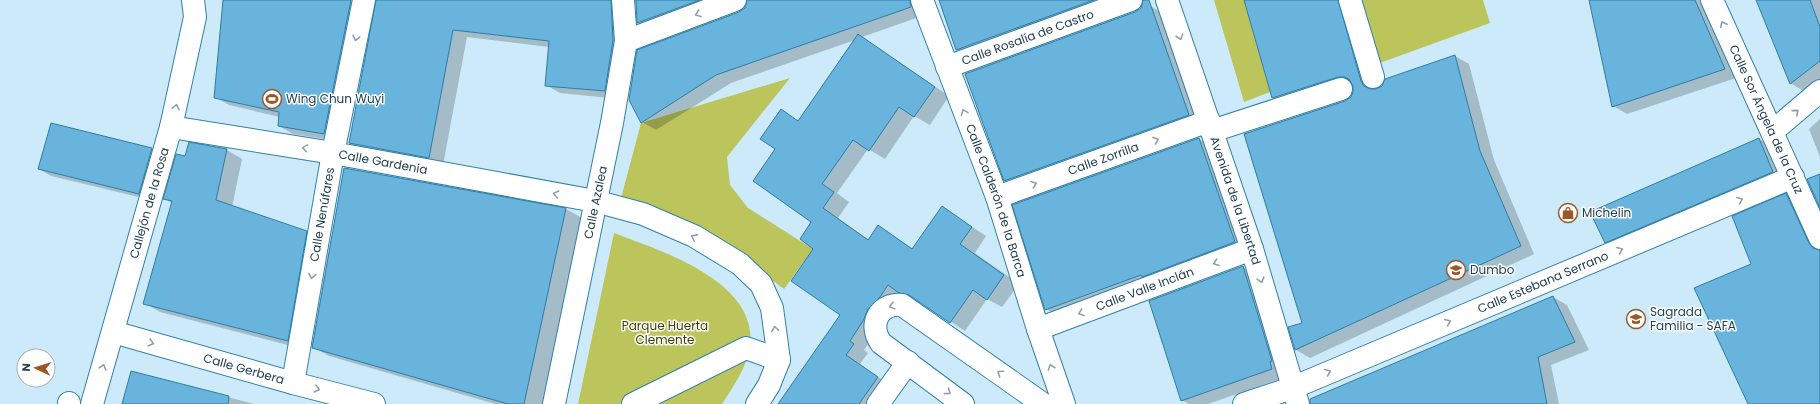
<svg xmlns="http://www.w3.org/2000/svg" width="1820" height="404" viewBox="0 0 1820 404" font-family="Poppins,sans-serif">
<rect width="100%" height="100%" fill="#cdeafb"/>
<path fill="#bcc55b" d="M1214,0H1244L1270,92L1244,102Z
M1357,0H1483L1490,23L1377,64Z
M790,78L727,157L730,185L748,208L813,249L784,289L753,266L620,202L641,123Z
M614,233C661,251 759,281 750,347C747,367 733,387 722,404H578Z"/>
<path fill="#0003" d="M224,0H368L338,141L293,134L279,126L280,117L229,105L215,97Z
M377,0H628L619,99L560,93L546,85L549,47L467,37L443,165L364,151L350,143Z
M635,0H734L652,31L638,23Z
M748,0H927L925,15L862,37L949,96L930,125L914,116L885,159L868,149L837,193L849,202L838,218L869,240L879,226L913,249L942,207L986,236L975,253L1019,284L1002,307L987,299L965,331L921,302L915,301L903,294L864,350L868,353L860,364L892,387L880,404H779L841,315L814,249L813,222L776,149L781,110L801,124L855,40L731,83L656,130L642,122L746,8Z
M938,0H1130L971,58L957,50L941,1Z
M1245,0H1355L1352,12L1375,90L1455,56L1469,64L1494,160L1534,254L1310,358L1296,350L1290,328L1303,324L1345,102L1351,98L1354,92V85L1287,106L1273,98Z
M1594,0H1705L1739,77L1627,114L1613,106Z
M1757,0H1820V79L1804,91L1790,83Z
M1150,6L1164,14L1202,123L1019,189L1005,180L1136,13Z
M1820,119V157L1809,129Z
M1199,139L1213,147L1249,250L1060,317L1046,309Z
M1759,139L1771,146L1785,179L1618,249L1606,242Z
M152,149L164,156L151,200L51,176L39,169Z
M227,150L242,159L232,207L306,232L322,241L303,349L160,312L145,303L173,204L165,199L186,157Z
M345,169L566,209L582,218L542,404H495L329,356L313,347Z
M1786,195L1800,203L1820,244V404H1749L1752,264Z
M1243,267L1257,275L1286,377L1208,404H1189L1182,400Z
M1553,297L1567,305L1589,350L1551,365L1559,404H1329Z
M132,372L254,404H123Z"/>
<path fill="#68b4dd" stroke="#2e7da3" d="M223,0H351L324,134L278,126L279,112L214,98Z
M376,0H611L613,40L605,91L545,86L549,41L453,30L429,158L349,143Z
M636,0H700L637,23Z
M747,0H910L911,7L716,75L641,123L629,100L637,50L739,12L745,8Z
M939,0H1094L956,50Z
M1143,0H1149L1189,115L1004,181L965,74L1135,12L1141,8Z
M1244,0H1338L1361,81L1364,86L1370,89H1376L1382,86L1385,79L1455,55L1480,151L1521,246L1295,350L1288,327L1302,323L1244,134L1345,101L1351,97L1353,92V86L1349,79L1344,77H1338L1272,98Z
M1589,0H1695L1725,69L1612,107Z
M1756,0H1810L1820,27V61L1790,84Z
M858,34L935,87L914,117L899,107L869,151L853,140L822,184L834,192L823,208L868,240L878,225L912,249L942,206L972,227L960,244L1004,275L987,300L973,290L950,323L909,295L899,293L888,285L880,297L868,309L863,321L850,341L854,344L846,355L878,377L859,404H778L840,315L791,281L813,249L800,239L811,222L753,181L775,149L760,139L781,109L798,121Z
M51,123L152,148L139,194L38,169Z
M1199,138L1235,242L1142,277L1141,275L1045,310L1012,205Z
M1759,138L1773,172L1605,243L1590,212Z
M189,142L227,149L216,200L307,231L288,341L143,304L172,201L163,199L176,154L185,156Z
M344,168L566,208L524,404H508L312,348Z
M1820,174V208L1807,179Z
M1786,193L1809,243L1813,248L1820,250V404H1748L1694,288L1751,264L1732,216Z
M1243,266L1272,361L1270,362L1272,369L1181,401L1149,301Z
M1553,296L1575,342L1538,357L1547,404H1310V399Z
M131,371L229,396L228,404H122Z"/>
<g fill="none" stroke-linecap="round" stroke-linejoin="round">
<g stroke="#3280a7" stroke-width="24">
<g id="minor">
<path id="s1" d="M922,0L997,197L1038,329L1064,404"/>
<path id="s2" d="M1167,0L1252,249L1298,404"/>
<path d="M1350,0L1373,77"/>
<path id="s3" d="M1712,0L1820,238"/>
<path d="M626,41L735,0"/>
<path id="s4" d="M947,67L1131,0"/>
<path id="s5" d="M171,127L333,153L595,201L643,214L694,236L740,264L761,284L772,308L779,360L769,385L757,404"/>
<path d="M1212,131L1341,89"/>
<path d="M1772,132L1820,91"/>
<path id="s6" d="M997,197L1209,121"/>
<path id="s7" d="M1038,329L1252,249"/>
<path id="s8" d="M113,332L293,383L374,404"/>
<path id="s9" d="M293,383L333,153L364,0"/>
<path d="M69,404V403"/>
<path id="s10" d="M92,404L171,127L195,17L193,0"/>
<path id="s11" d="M554,404L612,123L626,41L623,0"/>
<path d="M633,404L746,348L779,360"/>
<path d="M878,404L908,362"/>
<path d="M963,404L881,343C868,324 879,303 902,305L1043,404"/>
<path id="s12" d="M1244,404L1292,388L1793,177"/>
</g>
</g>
<use href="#minor" stroke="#fff" stroke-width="22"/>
</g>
<defs><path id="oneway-chevron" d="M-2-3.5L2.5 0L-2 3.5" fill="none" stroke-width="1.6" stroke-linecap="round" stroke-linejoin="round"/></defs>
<g stroke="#90a0a8">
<use href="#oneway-chevron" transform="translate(698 14) rotate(159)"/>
<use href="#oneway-chevron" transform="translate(1723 24) rotate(-115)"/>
<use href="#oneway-chevron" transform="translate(1180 37) rotate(71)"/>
<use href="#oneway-chevron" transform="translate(356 38) rotate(102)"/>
<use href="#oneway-chevron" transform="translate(176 107) rotate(-78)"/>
<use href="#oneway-chevron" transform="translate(964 112) rotate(-111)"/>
<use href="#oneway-chevron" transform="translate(1796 112) rotate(-40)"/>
<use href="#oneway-chevron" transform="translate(1156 140) rotate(-20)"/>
<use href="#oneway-chevron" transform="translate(305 148) rotate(-171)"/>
<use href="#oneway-chevron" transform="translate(1034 184) rotate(-20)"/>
<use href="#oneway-chevron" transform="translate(556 194) rotate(-169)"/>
<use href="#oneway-chevron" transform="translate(1740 200) rotate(-23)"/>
<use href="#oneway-chevron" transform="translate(694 237) rotate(-152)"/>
<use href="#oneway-chevron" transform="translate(1620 250) rotate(-23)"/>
<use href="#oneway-chevron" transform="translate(1216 263) rotate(160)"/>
<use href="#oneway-chevron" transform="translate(312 276) rotate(100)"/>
<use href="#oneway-chevron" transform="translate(1261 280) rotate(74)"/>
<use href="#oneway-chevron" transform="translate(892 306) rotate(165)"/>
<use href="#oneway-chevron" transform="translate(1081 313) rotate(160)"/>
<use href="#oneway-chevron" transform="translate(1448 322) rotate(-23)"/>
<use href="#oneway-chevron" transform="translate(775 329) rotate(-97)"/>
<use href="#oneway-chevron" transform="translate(151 343) rotate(16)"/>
<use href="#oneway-chevron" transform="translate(103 367) rotate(-73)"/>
<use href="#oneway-chevron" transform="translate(1051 367) rotate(-109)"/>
<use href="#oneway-chevron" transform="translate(1328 372) rotate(-23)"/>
<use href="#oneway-chevron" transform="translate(1000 373) rotate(-145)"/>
<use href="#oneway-chevron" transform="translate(317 389) rotate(14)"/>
<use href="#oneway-chevron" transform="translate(948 392) rotate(37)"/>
</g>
<defs>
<g id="stadium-ring" transform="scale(1)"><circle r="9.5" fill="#fff" stroke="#9a5727" stroke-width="1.5"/><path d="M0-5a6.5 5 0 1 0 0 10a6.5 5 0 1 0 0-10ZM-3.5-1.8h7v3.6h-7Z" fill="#9a5727"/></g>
<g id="shop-ring" transform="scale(1)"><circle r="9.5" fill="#fff" stroke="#9a5727" stroke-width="1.5"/><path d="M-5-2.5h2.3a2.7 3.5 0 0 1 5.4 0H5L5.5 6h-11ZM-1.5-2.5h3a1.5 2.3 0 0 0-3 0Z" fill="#9a5727"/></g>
<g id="school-ring" transform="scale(1)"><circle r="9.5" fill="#fff" stroke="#9a5727" stroke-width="1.5"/><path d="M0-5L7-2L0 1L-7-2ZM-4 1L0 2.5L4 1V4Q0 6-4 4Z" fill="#9a5727"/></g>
</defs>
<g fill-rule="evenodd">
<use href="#stadium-ring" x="272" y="99"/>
<use href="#shop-ring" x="1568" y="213"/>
<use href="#school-ring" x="1456" y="270"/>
<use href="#school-ring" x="1636" y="319"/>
</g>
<g text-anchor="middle" stroke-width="3" stroke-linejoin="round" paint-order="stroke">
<g font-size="12" fill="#214152" stroke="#fff">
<text dy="4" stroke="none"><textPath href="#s4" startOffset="86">Calle Rosalía de Castro</textPath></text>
<text dy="4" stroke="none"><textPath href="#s3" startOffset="131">Calle Sor Ángela de la Cruz</textPath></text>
<text dy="4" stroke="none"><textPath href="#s6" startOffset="113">Calle Zorrilla</textPath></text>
<text dy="4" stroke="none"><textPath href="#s5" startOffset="215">Calle Gardenia</textPath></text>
<text dy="4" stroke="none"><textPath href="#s1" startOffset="214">Calle Calderón de la Barca</textPath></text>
<text dy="4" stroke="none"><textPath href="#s2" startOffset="212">Avenida de la Libertad</textPath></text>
<text dy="4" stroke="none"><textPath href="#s11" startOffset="206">Calle Azalea</textPath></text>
<text dy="4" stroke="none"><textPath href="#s10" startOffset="209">Callejón de la Rosa</textPath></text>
<text dy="4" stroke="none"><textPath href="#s9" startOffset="171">Calle Nenúfares</textPath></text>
<text dy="4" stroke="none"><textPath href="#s12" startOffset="323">Calle Estebana Serrano</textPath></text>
<text dy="4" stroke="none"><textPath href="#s7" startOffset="114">Calle Valle Inclán</textPath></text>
<text dy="4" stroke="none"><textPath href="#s8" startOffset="136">Calle Gerbera</textPath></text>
</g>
<g font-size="12" fill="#214152" stroke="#fff" text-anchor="start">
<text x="286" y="103">Wing Chun Wuyi</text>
<text x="1582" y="217">Michelin</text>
<text x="1470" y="274">Dumbo</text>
<text x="1650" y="316">Sagrada<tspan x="1650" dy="14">Familia - SAFA</tspan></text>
</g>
<g font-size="12" fill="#3d4103" stroke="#fff">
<text x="665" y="330">Parque Huerta<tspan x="665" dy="14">Clemente</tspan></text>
</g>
</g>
<g transform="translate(36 368) rotate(274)"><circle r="19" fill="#ffffff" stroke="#a6b3ba"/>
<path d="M0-3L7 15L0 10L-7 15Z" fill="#9a5727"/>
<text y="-6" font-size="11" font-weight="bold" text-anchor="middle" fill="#214152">N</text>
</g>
</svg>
